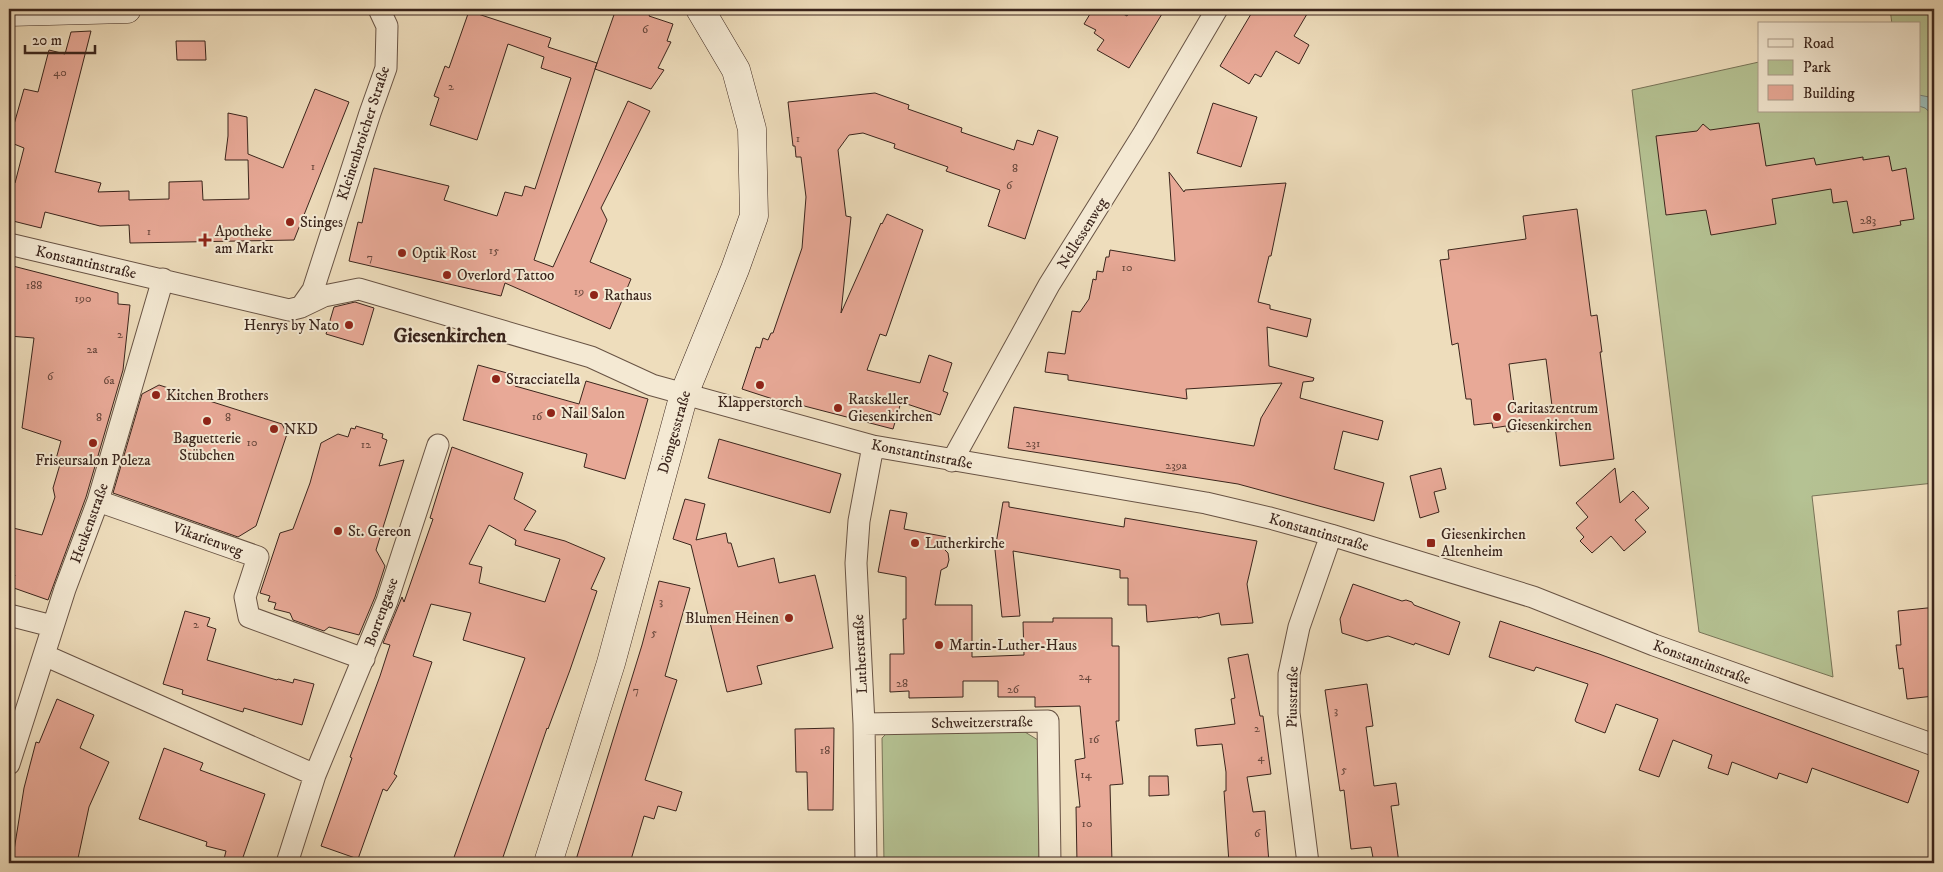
<svg xmlns="http://www.w3.org/2000/svg" width="1943" height="872" viewBox="0 0 1943 872" font-family="'IM FELL DW Pica',serif">
<rect width="100%" height="100%" fill="#eeddbc"/>
<filter id="stains"><feTurbulence type="fractalNoise" baseFrequency=".004" numOctaves="4"/><feColorMatrix values="0 0 0 0 .2 0 0 0 0 .09 0 0 0 0 .02 0 0 0 .5 -.17"/></filter>
<radialGradient id="worn" r=".72"><stop offset=".6" stop-color="#630" stop-opacity="0"/><stop offset="1" stop-color="#630" stop-opacity=".3"/></radialGradient>
<path fill="#b5c293" stroke="#787458" d="M1890,9H1934V483L1812,496L1833,677L1699,632L1632,90L1759,62V111H1919V24H1892Z
M1020,729L1038,740L1039,863H884L882,738L889,731Z"/>
<path fill="#9abbb6" stroke="#747f78" d="M1919,95L1934,98V116L1925,108L1919,106Z"/>
<path fill="#e8a997" stroke="#3b251c" fill-rule="evenodd" d="M616,9H652L649,16L673,24L667,41L671,42L658,68L664,70L651,89L595,69Z
M1093,9H1114L1127,16L1131,9H1165L1129,68L1097,50L1104,40L1094,33L1096,30L1084,24Z
M1254,9H1310L1294,36L1309,45L1299,64L1276,51L1261,77L1255,74L1249,84L1220,66Z
M469,11L551,38L548,47L597,63L534,260L553,267L628,101L650,111L601,208L607,220L590,262L631,279L610,329L505,283L501,296L349,261L358,222L362,223L374,168L449,186L444,200L497,216L505,192L522,196L525,186L535,189L571,78L541,68L544,57L508,44L477,140L430,125L439,98L434,96L445,66L449,68Z
M91,31L55,172L101,183L98,192L129,191V200L169,199V182L202,181L203,200L249,199L248,160H225L228,136V113L247,117L248,154L283,168L315,89L349,102L294,240L130,243L129,225L100,226L45,212L41,228L9,220V181L15,183L24,148L9,142L24,89L38,92L49,50L65,54L71,32Z
M176,41H205L206,60H177Z
M875,93L909,105L908,109L962,128L961,132L1014,150L1017,140L1033,145L1038,130L1058,137L1025,239L988,226L1000,190L946,171L948,167L894,148L895,144L863,133L849,135L838,150L846,216L851,217L841,313L881,223L882,224L887,214L923,230L886,336L880,334L867,370L920,383L929,355L952,363L943,391L948,393L940,415L901,402L893,429L785,401V403L742,389L756,347L760,348L763,338L768,340L771,333H773L802,248L806,197L801,157H796L795,146H793L788,102Z
M1213,103L1257,117L1241,167L1197,153Z
M1759,123L1766,166L1814,158L1816,165L1863,157V160L1889,156L1892,171L1906,168L1914,219L1900,221L1901,225L1853,233L1847,201L1833,203L1831,189L1772,199L1776,224L1711,235L1706,210L1666,215L1656,136L1697,131L1703,124L1710,130Z
M1169,172L1184,192L1185,190L1286,183L1271,256H1269L1258,302L1270,305V309L1311,319L1307,337L1267,327L1269,366L1314,378L1313,381L1303,382L1300,398L1383,421L1378,440L1343,431L1334,469L1384,483L1374,521L1238,484L1008,448L1014,407L1254,446L1261,418L1282,383L1186,389L1187,399L1068,380V375L1045,372L1048,352L1065,354L1072,311L1080,312L1089,299L1093,279L1096,280L1097,271L1103,272L1106,257H1109L1110,250L1175,261Z
M1577,209L1591,316L1597,315L1602,352H1600L1614,459L1560,466L1555,426L1507,432L1506,426L1493,428L1492,423L1474,425L1471,399H1466L1458,343L1452,345L1440,260L1449,259L1448,250L1526,239L1523,216ZM1546,359L1552,406L1515,411L1509,364Z
M9,265L118,293V304L130,305L123,370L86,497L48,600L11,587L15,575L9,574V527L42,535L55,497L53,488L61,461L56,459L61,441L22,428L34,338L9,336Z
M355,302L374,308L363,345L326,334L334,307Z
M478,365L518,376L515,386L579,404L586,381L648,399L625,479L584,467L587,454L463,420Z
M159,385L282,424L287,434L256,526L238,537L113,493L142,394Z
M356,426L383,434L382,438L387,440L379,466L404,460L376,550L385,566L375,597L359,635L329,627L324,631L293,620L290,613L274,609L276,603L268,601L270,596L260,593L280,533L293,529L310,483L321,443L338,434L348,437L351,428L355,429Z
M719,439L841,474L830,513L708,478Z
M452,447L523,473L514,499L536,511L524,530L565,541L605,558L591,589L597,591L570,670L548,729L547,728L501,863H452L525,658L463,640L471,613L431,604L413,656L432,662L394,774L397,776L387,791L383,789L358,859L321,846L352,758L350,757L380,676L390,645L383,643L402,597L404,602L433,519L430,518ZM489,525L516,540L515,545L560,559L545,602L479,583L482,567L469,564Z
M1441,468L1446,489L1434,492L1439,512L1420,518L1410,476Z
M1615,468L1620,503L1633,491L1649,508L1635,520L1646,532L1624,551L1611,536L1592,553L1580,541L1584,537L1576,528L1588,517L1576,503Z
M685,499L705,504L696,540L726,533L728,543H731L738,567L774,558L779,583L815,575L833,648L757,666L762,684L727,692L691,545L673,539Z
M1003,502H1009V507L1124,527L1125,518L1257,541L1247,584L1253,623L1221,625L1219,613L1198,618V617L1147,622L1146,605H1128V578H1120V570L1013,551L1020,616L1002,617L995,550Z
M890,510L907,513L904,529L947,537L945,550L948,553L949,560L947,567L941,570L935,605H972V657L1024,655L1023,622H1053V618H1112V646H1119V721H1116L1123,784L1110,785L1112,863H1077L1076,807H1080L1075,760L1085,758L1080,706L1035,707V697H998V681H963V697L909,698V691L890,692V654H904L903,619H906V577L878,572Z
M659,581L690,588L665,676L677,680L645,780L682,792L676,811L658,806L654,819L644,816L630,863H575L642,645Z
M1353,584L1402,601L1406,600L1412,602L1414,605L1460,622L1449,655L1415,643L1414,645L1388,636L1367,641L1342,633L1340,619Z
M1927,608H1934V643H1931L1934,696L1907,699L1903,668L1899,669L1896,645H1901L1898,611Z
M185,611L210,618L207,626L216,629L207,660L277,680L278,679L293,683L294,679L314,684L302,725L244,708L243,712L182,694L183,690L163,684Z
M1500,621L1599,654L1919,771L1908,803L1812,768L1807,783L1779,773L1777,779L1732,762L1728,775L1708,768L1712,755L1673,740L1659,777L1639,770L1658,719L1616,704L1605,733L1576,722L1575,720L1588,684L1536,667L1534,671L1489,657Z
M1248,654L1260,716H1263L1271,774L1247,777L1253,812L1265,811L1269,863H1229L1224,791H1226V772L1222,744L1197,746L1195,729L1235,724L1231,699L1235,698L1228,658Z
M1367,684L1373,726L1366,727L1374,786L1396,783L1399,805L1391,806L1399,863H1374L1371,847L1351,849L1344,790L1340,791L1325,690Z
M57,699L94,715L80,748L109,762L89,807L77,863H12L24,788L36,742L39,743Z
M834,728L833,810H808L807,772H796L795,729Z
M164,748L203,763L200,770L265,794L241,863H223L226,851L206,846L207,842L139,819Z
M1149,776H1168L1169,795L1149,796Z"/>
<g fill="none" stroke-linecap="round" stroke-linejoin="round">
<g stroke="#685344" stroke-width="23">
<path id="street" d="M9,244L289,310L301,307L324,296L359,289L591,357L652,385L873,446L1206,503L1270,518L1331,535L1533,597L1654,645L1934,745
M301,307L313,290L370,113L386,68L387,26L379,9
M952,461L1049,285L1144,133L1217,9
M98,501L258,557L245,597L249,617L364,659
M9,615L52,626
M44,655L315,775
M864,724L1048,721L1050,863
M9,764L65,589L98,501L163,279
M287,863L315,775L387,601L438,445
M866,863L864,724L856,563L859,521L873,446
M1308,863L1289,713V674L1299,627L1331,535"/>
</g>
<g stroke="#3b251c" stroke-width="29">
<path id="secondary" d="M9,12L127,9
M548,863L611,663L684,394L735,269L754,216L752,129L736,70L700,9"/>
</g>
<use href="#street" stroke="#f4e9d3" stroke-width="21"/>
<use href="#secondary" stroke="#f4e9d3" stroke-width="28"/>
</g>
<g fill="#8f2418" stroke="#f4e9d3" stroke-width="2">
<circle cx="290" cy="222" r="5"/>
<path d="M202.5 232.5h5v5h5v5h-5v5h-5v-5h-5v-5h5z"/>
<circle cx="402" cy="253" r="5"/>
<circle cx="447" cy="275" r="5"/>
<circle cx="594" cy="295" r="5"/>
<circle cx="349" cy="325" r="5"/>
<circle cx="496" cy="379" r="5"/>
<circle cx="760" cy="385" r="5"/>
<circle cx="156" cy="395" r="5"/>
<circle cx="838" cy="408" r="5"/>
<circle cx="551" cy="413" r="5"/>
<circle cx="1497" cy="417" r="5"/>
<circle cx="207" cy="421" r="5"/>
<circle cx="274" cy="429" r="5"/>
<circle cx="93" cy="443" r="5"/>
<circle cx="338" cy="531" r="5"/>
<circle cx="915" cy="543" r="5"/>
<rect x="1426" y="538" width="10" height="10" rx="2.5"/>
<circle cx="789" cy="618" r="5"/>
<circle cx="939" cy="645" r="5"/>
</g>
<g text-anchor="middle" stroke-width="4" stroke-linejoin="round" paint-order="stroke">
<g font-size="12" fill="#66463b">
<text x="645" y="33">6</text>
<text x="60" y="76">40</text>
<text x="451" y="90">2</text>
<text x="798" y="142">1</text>
<text x="313" y="170">1</text>
<text x="1015" y="172">8</text>
<text x="1009" y="189">6</text>
<text x="1868" y="224">283</text>
<text x="149" y="235">1</text>
<text x="494" y="254">15</text>
<text x="370" y="261">7</text>
<text x="1127" y="271">10</text>
<text x="34" y="289">188</text>
<text x="579" y="295">19</text>
<text x="83" y="302">190</text>
<text x="120" y="338">2</text>
<text x="92" y="353">2a</text>
<text x="50" y="380">6</text>
<text x="109" y="384">6a</text>
<text x="537" y="420">16</text>
<text x="99" y="421">8</text>
<text x="228" y="421">8</text>
<text x="252" y="446">10</text>
<text x="1033" y="447">231</text>
<text x="366" y="448">12</text>
<text x="1176" y="469">239a</text>
<text x="661" y="605">3</text>
<text x="196" y="628">2</text>
<text x="654" y="636">5</text>
<text x="1085" y="680">24</text>
<text x="902" y="687">28</text>
<text x="1013" y="693">26</text>
<text x="636" y="694">7</text>
<text x="1336" y="714">3</text>
<text x="1257" y="732">2</text>
<text x="1094" y="743">16</text>
<text x="825" y="754">18</text>
<text x="1261" y="761">4</text>
<text x="1344" y="773">5</text>
<text x="1086" y="778">14</text>
<text x="1087" y="827">10</text>
<text x="1257" y="837">6</text>
</g>
<g font-size="15" fill="#3b251c" stroke="#f4e9d3">
<text transform="translate(363 133) rotate(-72)" y="5">Kleinenbroicher Straße</text>
<text transform="translate(1082 233) rotate(-58)" y="5">Nellessenweg</text>
<text transform="translate(86 262) rotate(13)" y="5">Konstantinstraße</text>
<text transform="translate(674 432) rotate(-74)" y="5">Dömgesstraße</text>
<text transform="translate(922 454) rotate(11)" y="5">Konstantinstraße</text>
<text transform="translate(89 523) rotate(-70)" y="5">Heukenstraße</text>
<text transform="translate(1319 532) rotate(16)" y="5">Konstantinstraße</text>
<text transform="translate(208 539) rotate(20)" y="5">Vikarienweg</text>
<text transform="translate(381 612) rotate(-70)" y="5">Borrengasse</text>
<text transform="translate(860 654) rotate(-93)" y="5">Lutherstraße</text>
<text transform="translate(1702 662) rotate(20)" y="5">Konstantinstraße</text>
<text transform="translate(1292 697) rotate(-89)" y="5">Piusstraße</text>
<text transform="translate(982 722) rotate(-1)" y="5">Schweitzerstraße</text>
</g>
<g font-size="15" fill="#3b251c" stroke="#f4e9d3" text-anchor="start">
<text x="300" y="227">Stinges</text>
<text x="215" y="236">Apotheke<tspan x="215" dy="17">am Markt</tspan></text>
<text x="412" y="258">Optik Rost</text>
<text x="457" y="280">Overlord Tattoo</text>
<text x="604" y="300">Rathaus</text>
<text x="339" y="330" text-anchor="end">Henrys by Nato</text>
<text x="506" y="384">Stracciatella</text>
<text x="166" y="400">Kitchen Brothers</text>
<text x="848" y="404">Ratskeller<tspan x="848" dy="17">Giesenkirchen</tspan></text>
<text x="760" y="407" text-anchor="middle">Klapperstorch</text>
<text x="1507" y="413">Caritaszentrum<tspan x="1507" dy="17">Giesenkirchen</tspan></text>
<text x="561" y="418">Nail Salon</text>
<text x="284" y="434">NKD</text>
<text x="207" y="443" text-anchor="middle">Baguetterie<tspan x="207" dy="17">Stübchen</tspan></text>
<text x="93" y="465" text-anchor="middle">Friseursalon Poleza</text>
<text x="348" y="536">St. Gereon</text>
<text x="1441" y="539">Giesenkirchen<tspan x="1441" dy="17">Altenheim</tspan></text>
<text x="925" y="548">Lutherkirche</text>
<text x="779" y="623" text-anchor="end">Blumen Heinen</text>
<text x="949" y="650">Martin-Luther-Haus</text>
</g>
<g font-size="20" font-weight="bold" fill="#3b251c" stroke="#f4e9d3">
<text x="450" y="342">Giesenkirchen</text>
</g>
</g>
<rect width="1943" height="872" fill="none" stroke="#eeddbc" stroke-width="30"/>
<rect x="10" y="10" width="1923" height="852" fill="none" stroke="#3b251c" stroke-width="2.5"/>
<rect x="15" y="15" width="1913" height="842" fill="none" stroke="#3b251c"/>
<rect x="1758" y="22" width="162" height="90" fill="#f4e9d3" stroke="#aa9b8a"/>
<rect x="1768" y="39" width="25" height="8" fill="#f4e9d3" stroke="#aa9b8a"/>
<text x="1803" y="48" font-size="15" fill="#3b251c">Road</text>
<rect x="1768" y="60" width="25" height="15" fill="#b5c293" stroke="#aa9b8a"/>
<text x="1803" y="72" font-size="15" fill="#3b251c">Park</text>
<rect x="1768" y="85" width="25" height="15" fill="#e8a997" stroke="#aa9b8a"/>
<text x="1803" y="98" font-size="15" fill="#3b251c">Building</text>
<path d="M25 45v8h70v-8" fill="none" stroke="#3b251c" stroke-width="2.5"/>
<text x="32" y="45" font-size="15" fill="#3b251c" stroke="#f4e9d3" stroke-width="4" paint-order="stroke">20 m</text>
<rect width="100%" height="100%" filter="url(#stains)"/>
<rect width="100%" height="100%" fill="url(#worn)"/>
</svg>
